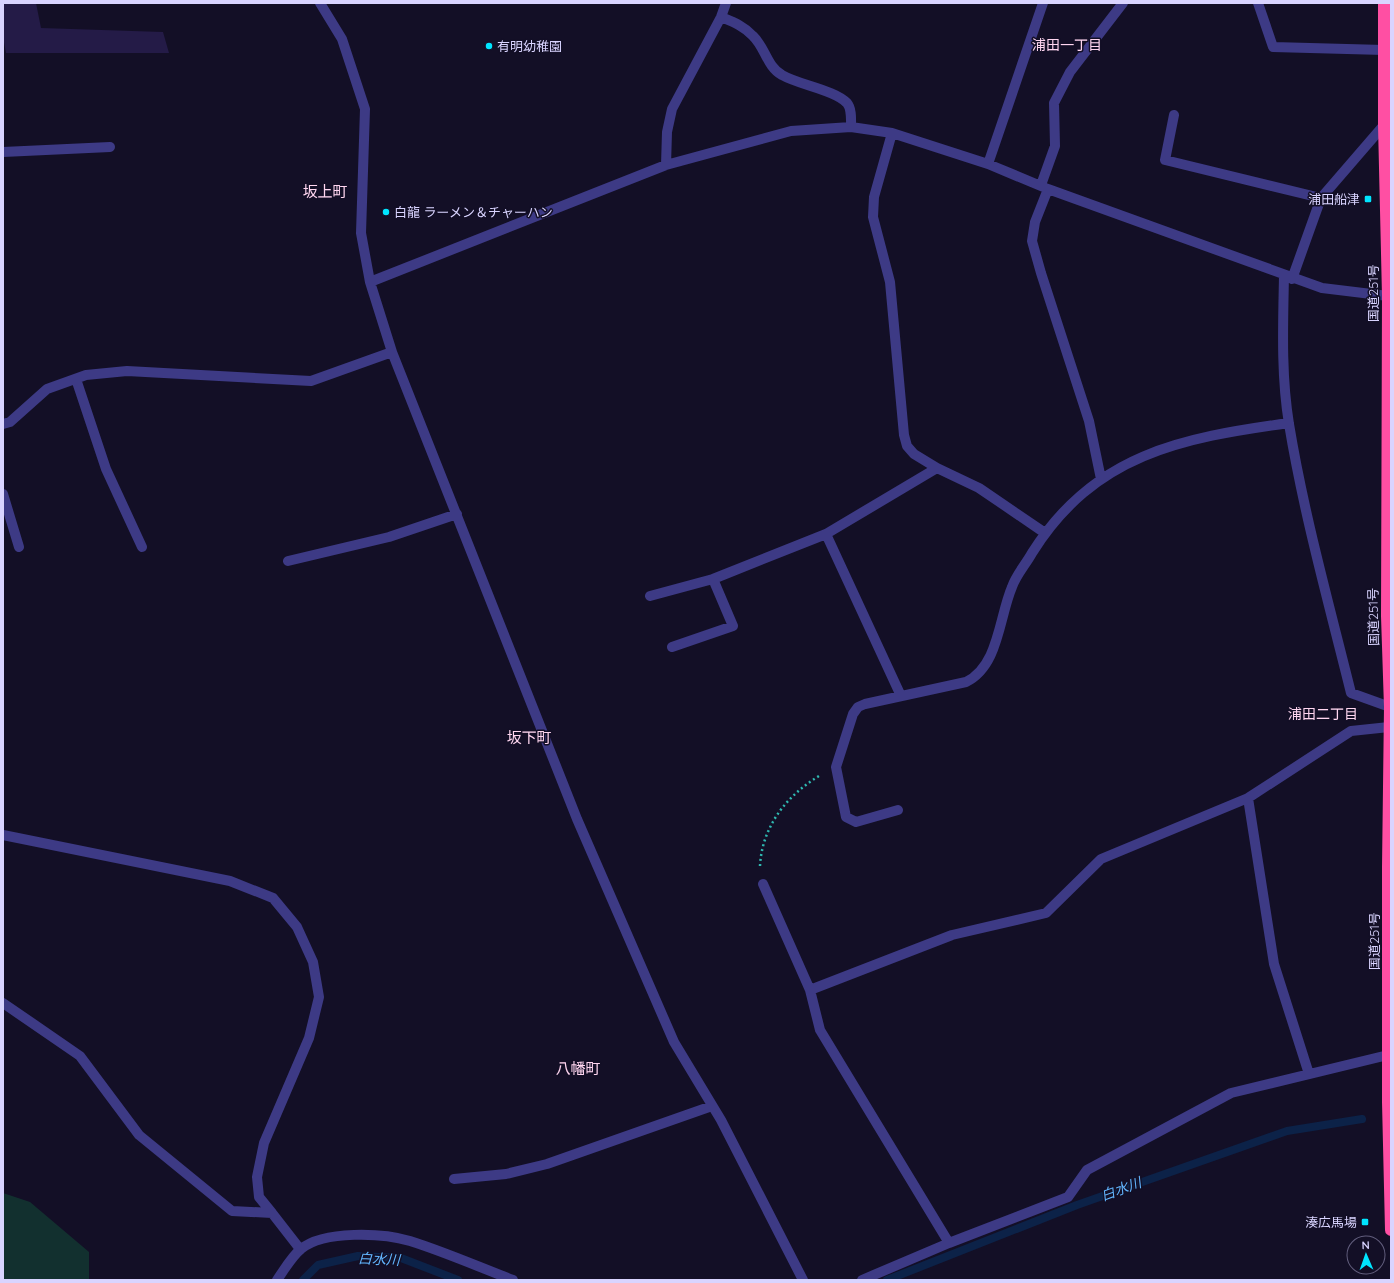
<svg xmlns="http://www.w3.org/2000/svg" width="1394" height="1283" viewBox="0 0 1394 1283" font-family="Quicksand,'Noto Sans JP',sans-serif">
<rect width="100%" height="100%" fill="#130f26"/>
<path fill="#12302f" d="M3,1193L30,1202L89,1252V1280H3Z"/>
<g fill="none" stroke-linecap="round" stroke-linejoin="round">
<path stroke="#0c2248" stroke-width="8" d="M303,1280L318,1265L358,1256L401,1258L458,1280
M887,1280L1077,1205L1287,1131L1362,1119"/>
</g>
<path fill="#241b47" d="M3,3H36L41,28L163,32L169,53H6L3,37Z"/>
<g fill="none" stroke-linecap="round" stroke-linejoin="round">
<path stroke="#2fb8b0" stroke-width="2.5" stroke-dasharray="2 3" stroke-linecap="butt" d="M760,866C762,827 786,796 819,776"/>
<path stroke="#3d3a85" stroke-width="10" d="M320,3L342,39L365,109L361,233L370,282L392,352L577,819L674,1042L721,1120L803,1280
M1258,3L1273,47L1384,50
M721,17C733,22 744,26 753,36C765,47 767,67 782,75C799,85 835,90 847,103C852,109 851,120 851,127
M1174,115L1165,160L1321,198
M892,133L874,197L873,217L890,282L904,435L907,446L914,454L937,468L979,488L1045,533
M3,152L110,147
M988,164L1043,3
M666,165L667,132L672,109L721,17L726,3
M1041,185L1055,146L1054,103L1070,72L1123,3
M1048,189L1035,222L1032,241L1041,273L1089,421L1101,479
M1284,276C1283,325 1281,375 1289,424C1304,515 1329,604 1351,693L1390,707
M1292,279L1321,198L1384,125
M370,282L666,165L791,131L851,127L892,133L988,164L1048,189L1322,288L1388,296
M76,379L106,469L142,547
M3,424L10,422L47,389L86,375L127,371L311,381L392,352
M3,494L19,547
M826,534L901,696
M288,561L389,537L457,514
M650,596L713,579
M672,647L733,626L713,579L826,534L937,468
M1248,798L1274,964L1309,1074
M898,810L856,822L846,817L836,767L853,714L858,707L865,704L966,682C999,666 999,617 1012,587C1016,575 1026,564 1032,553C1094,454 1181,438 1289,423
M3,835L230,881L273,898L297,927L313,962L319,997L309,1038L264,1143L257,1177L259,1197L272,1213
M763,884L810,990L820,1030L949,1243
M810,990L952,935L1046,913L1101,859L1248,798L1351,731L1389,727
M3,1003L80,1056L139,1135L232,1211L272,1213L300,1249
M454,1179L506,1174L547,1164L712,1106
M277,1280C284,1270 292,1256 301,1249C324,1230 383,1233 410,1241C445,1252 479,1267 513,1280
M862,1280L949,1243L1068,1197L1087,1170L1231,1093L1388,1055"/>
<path stroke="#ff4fa3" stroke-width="12" d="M1384,3V125L1388,296L1387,616L1390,707L1388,867V1102L1391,1230"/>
</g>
<g fill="#00e5ff" stroke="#130f26" stroke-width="1.5">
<circle cx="489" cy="46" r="4"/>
<rect x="1364" y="195" width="8" height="8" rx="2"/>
<circle cx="386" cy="212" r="4"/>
<rect x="1361" y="1218" width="8" height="8" rx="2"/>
</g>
<g text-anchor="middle" stroke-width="3" stroke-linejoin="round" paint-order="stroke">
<g font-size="13" fill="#d9d4ff" stroke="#130f26" text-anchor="start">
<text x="497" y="51">有明幼稚園</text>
<text x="1360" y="204" text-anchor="end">浦田船津</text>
<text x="394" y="217">白龍 ラーメン＆チャーハン</text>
<text x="1357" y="1227" text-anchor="end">湊広馬場</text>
</g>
<g font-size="13" fill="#d9d4ff" stroke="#130f26">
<text transform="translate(1373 293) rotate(-90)" y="5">国道251号</text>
<text transform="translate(1373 617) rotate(-91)" y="5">国道251号</text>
<text transform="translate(1374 941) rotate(-90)" y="5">国道251号</text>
</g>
<g font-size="14" fill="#ffd6f0" stroke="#130f26">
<text x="1067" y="50">浦田一丁目</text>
<text x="1323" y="719">浦田二丁目</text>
</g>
<g font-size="14" font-style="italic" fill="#62b6ff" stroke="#130f26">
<text transform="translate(1121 1189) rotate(-20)" y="5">白水川</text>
<text transform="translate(379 1259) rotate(3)" y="5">白水川</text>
</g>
<g font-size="15" fill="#ffd6f0" stroke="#130f26">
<text x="325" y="197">坂上町</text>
<text x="529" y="743">坂下町</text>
<text x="578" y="1074">八幡町</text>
</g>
</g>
<rect width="1394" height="1283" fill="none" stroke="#d9d4ff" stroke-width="8"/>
<g transform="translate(1366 1255) rotate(358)"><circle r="19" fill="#130f26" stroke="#625e7d"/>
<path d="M0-3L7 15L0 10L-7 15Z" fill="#00e5ff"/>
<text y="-6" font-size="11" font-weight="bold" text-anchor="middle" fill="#d9d4ff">N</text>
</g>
</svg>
